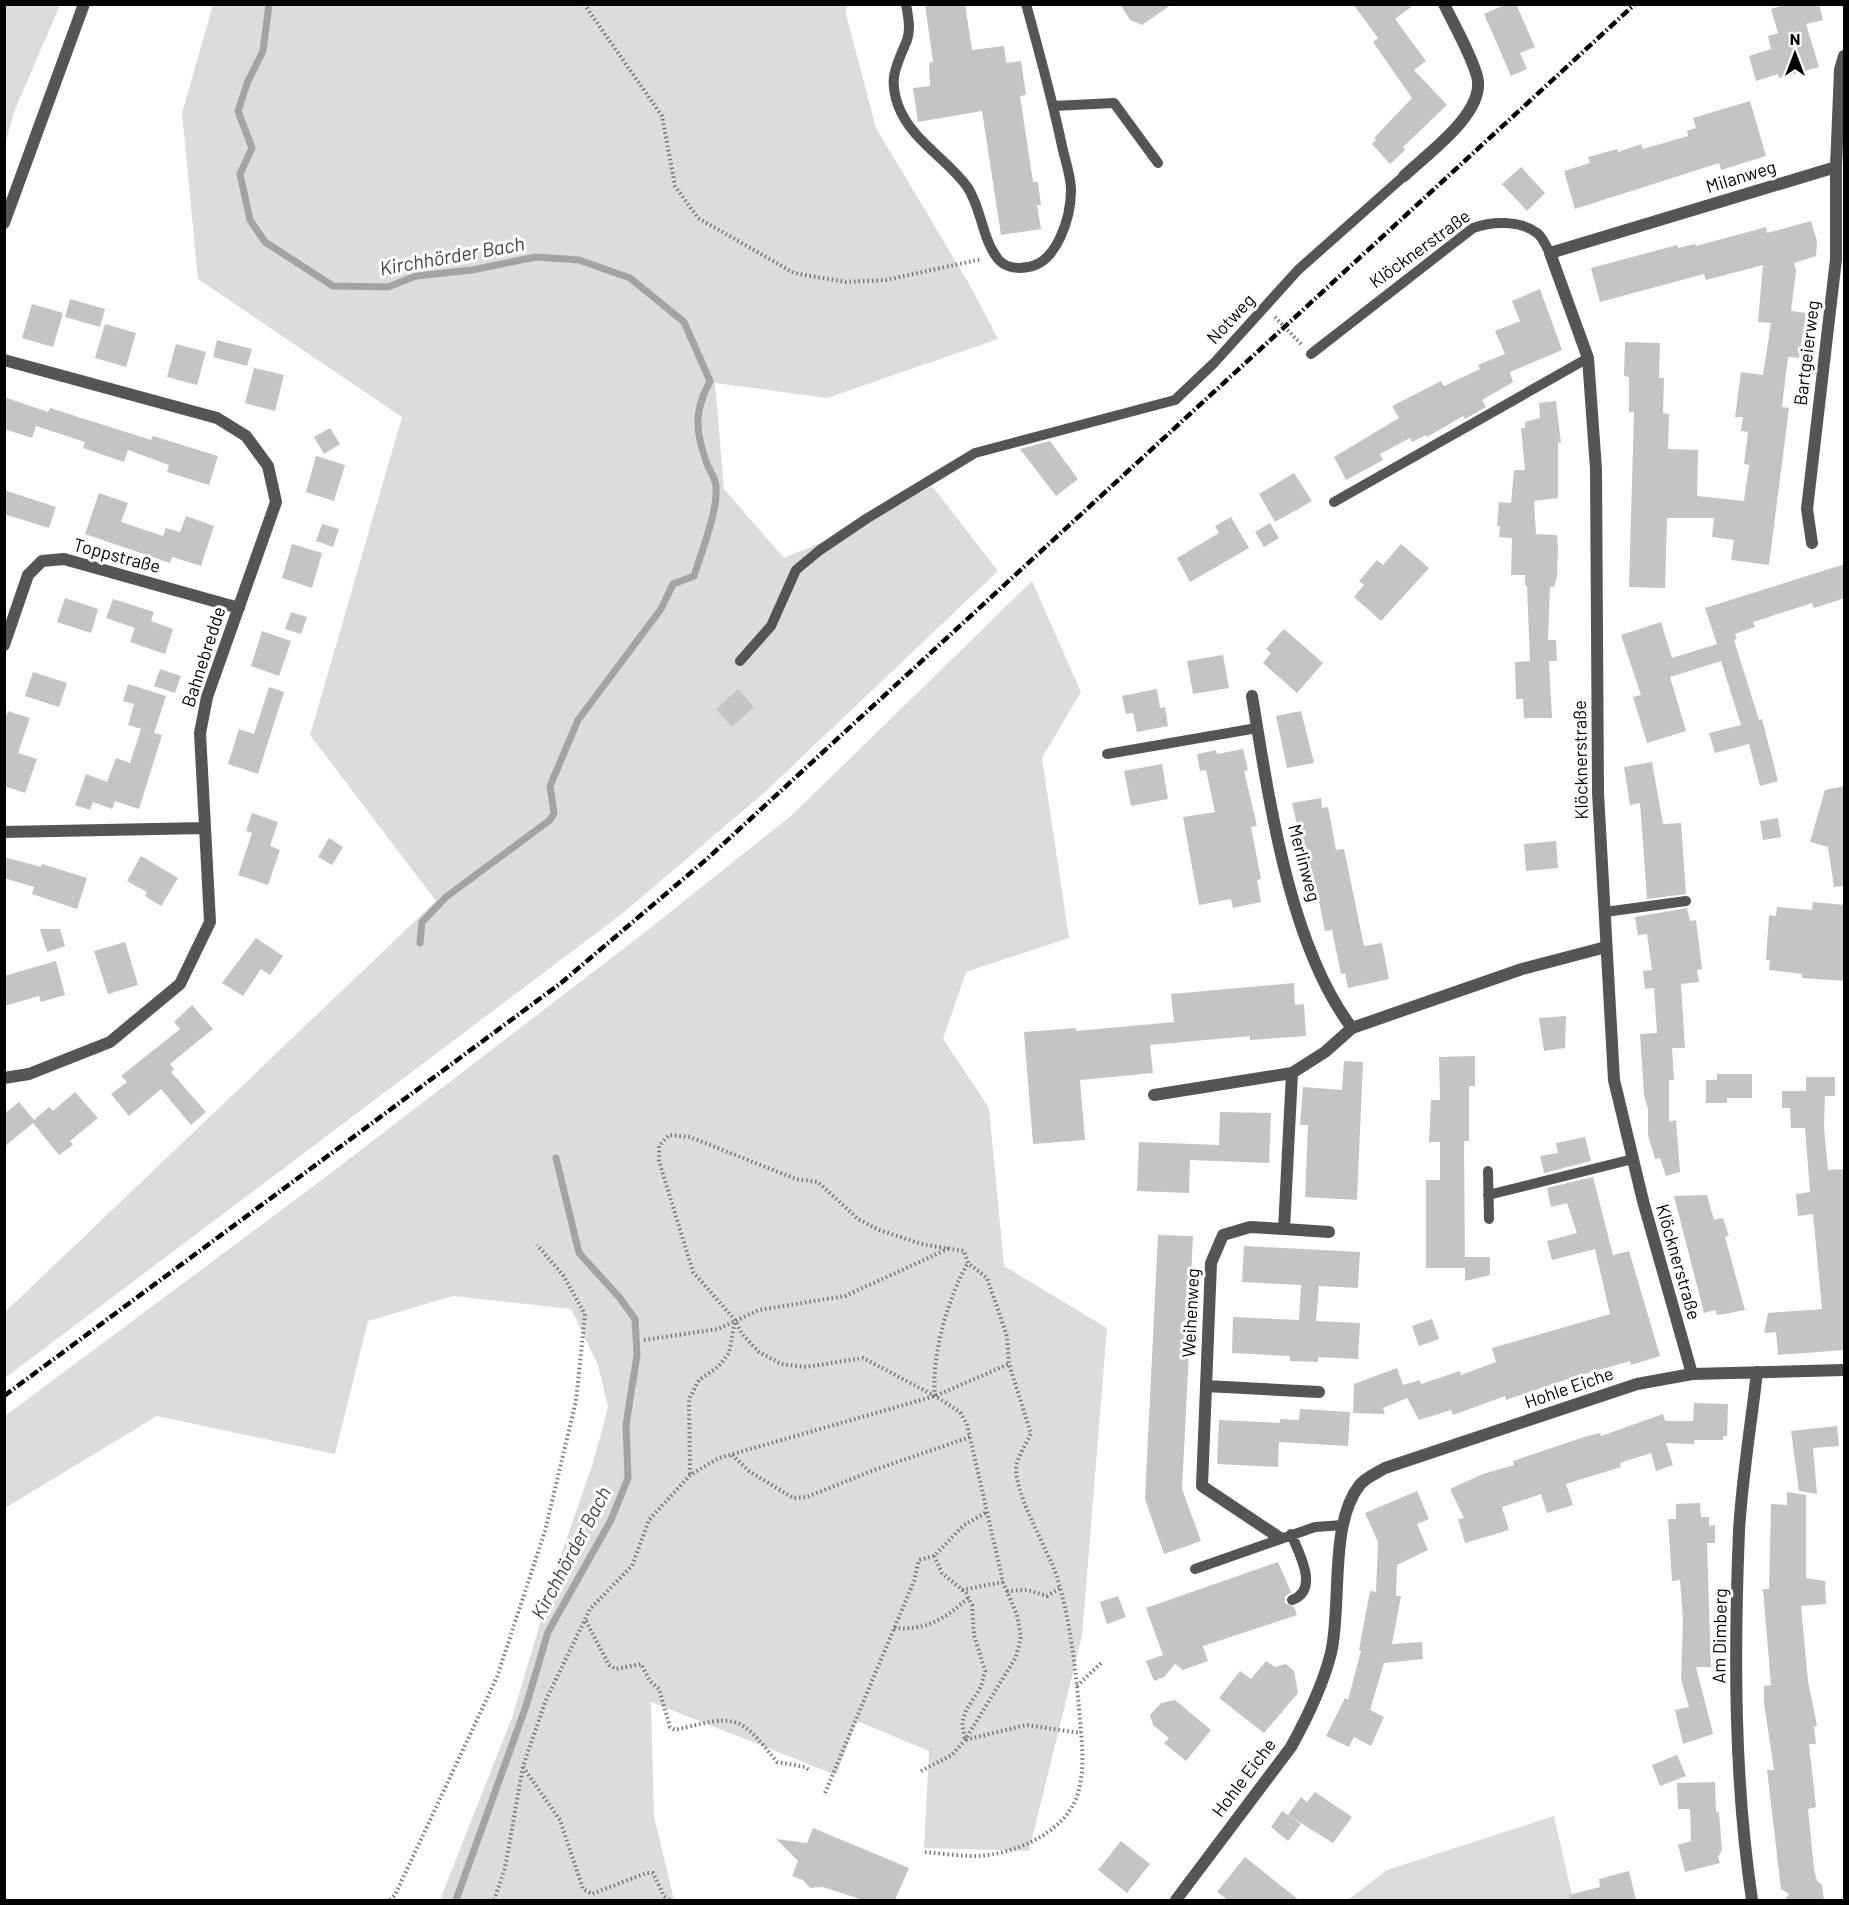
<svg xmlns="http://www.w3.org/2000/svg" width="1849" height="1905" viewBox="0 0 1849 1905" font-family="Barlow,sans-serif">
<rect width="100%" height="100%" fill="#fff"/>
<path fill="#dcdcdc" d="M5,4L60,5L14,112L5,144Z
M213,5H847L846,14L876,128L971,287L998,339L827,398L715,383L724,489L784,558L866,524L932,486L998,571L765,792L623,913L5,1378V1312L436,901L310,735L402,417L198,279L182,113Z
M1032,581L1081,692L1042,758L1069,938L966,972L943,1039L989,1108L1004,1266L1107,1328L1082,1636L1029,1851L924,1848L929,1751L857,1721L836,1775L651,1702L654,1816L674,1900H440L513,1715L556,1569L593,1463L608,1407L598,1365L571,1309L453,1296L368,1321L335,1454L157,1416L5,1508V1416L323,1179L644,933L792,815Z
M1554,1816L1573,1900H1348L1387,1870Z"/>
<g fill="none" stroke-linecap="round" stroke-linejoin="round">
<path stroke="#a3a3a3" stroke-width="7" d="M269,4L263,51L248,81L238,111L252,148L240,174L250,220L265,242L333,286L388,287L416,276L472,270L536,257L579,260L630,278L684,322L710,381C694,411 695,430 706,461C708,469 716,478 716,487C718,511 701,553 694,576L673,584L661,609L578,720L550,786L554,813L550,820L446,897L422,922L420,943
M456,1900L526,1706L548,1632L611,1520L628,1478L626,1425L637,1355L635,1319L619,1297L579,1253L556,1158"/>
</g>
<path fill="#c4c4c4" d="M925,4H965L972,50L1004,46L1006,63L1021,61L1026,95L1020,96L1033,182H1038L1041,205H1037L1041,229L1001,235L982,111L918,122L913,88L930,86L929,63L933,62Z
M1120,4H1172L1142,25L1130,20Z
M1353,4H1415L1395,19L1426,61L1414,70L1447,105L1403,147L1405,150L1390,164L1372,144L1376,140L1374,138L1412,98L1373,42L1378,38Z
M1506,4H1516L1535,47L1520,53L1527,69L1511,76L1484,14Z
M1787,4H1819L1823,20L1806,24L1819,67L1779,78L1778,74L1756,81L1749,56L1771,49L1768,36L1778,33L1771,9Z
M1750,101L1766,156L1721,170L1719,163L1575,209L1564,171L1590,163L1588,157L1617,149L1618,152L1641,144L1643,149L1688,136L1687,131L1696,128L1693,118Z
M1521,167L1545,193L1527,211L1502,184Z
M1811,221L1817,241L1816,256L1794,263L1796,271L1791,311L1806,313L1799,358L1788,357L1782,407L1789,408L1769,565L1731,560L1734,540L1712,537L1714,518H1667L1665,588L1629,587L1634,412H1629V377L1624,376L1625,342L1660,343L1659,378H1664L1663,413L1669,414L1668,449L1698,450L1697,496L1744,501L1749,465L1744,464L1748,432L1741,431L1743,417H1735L1741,372L1763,375L1771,323L1758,322L1763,265L1706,280L1704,274L1600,302L1591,268L1677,245L1678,248L1695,244L1696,246L1766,227L1767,233Z
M1540,289L1562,350L1510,372L1513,382L1482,400L1486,407L1465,419L1463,416L1427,437L1426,435L1412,442L1410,438L1380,454L1383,460L1346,480L1334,457L1399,418L1392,406L1441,381L1444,386L1480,369L1478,365L1505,354L1495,331L1520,321L1512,301Z
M70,299L105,309L100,327L65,317Z
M32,304L63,313L53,347L22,338Z
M105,324L136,333L126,367L95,358Z
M217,340L252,349L247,366L213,357Z
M176,344L206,352L197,385L167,377Z
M254,368L284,375L275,411L245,403Z
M4,397L48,412L50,408L151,440L153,436L218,456L209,485L167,472L169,465L128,450L124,462L83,448L85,442L36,426L32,438L4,429Z
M1556,401L1561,443H1558V498L1534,501L1536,534L1557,535L1558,548L1557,577L1554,587H1550L1548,640H1556L1557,661H1549L1552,718H1524L1523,699H1516L1515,662L1530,661L1527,586L1525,585V575H1511L1512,538L1499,537L1500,526H1497L1499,502L1511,503L1514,470H1525L1521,428H1525V422L1540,418L1539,403Z
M330,428L340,444L324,454L314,437Z
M1050,441L1078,479L1056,496L1020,449Z
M316,456L345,465L334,501L306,492Z
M1294,473L1312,501L1275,522L1259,494Z
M4,490L56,507L49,528L4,514Z
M99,493L128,503L121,522L163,536L166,528L180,532L186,516L214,526L201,566L172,557L170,563L85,534Z
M1231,517L1249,548L1190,582L1177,558L1219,533L1215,526Z
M1270,523L1279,538L1264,547L1255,532Z
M322,524L339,529L333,547L316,541Z
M292,544L322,553L312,588L282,578Z
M1401,544L1429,568L1381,621L1354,597L1364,585L1359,581L1377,560L1383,565Z
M1845,564V598L1814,608L1812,603L1753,622L1755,627L1735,634L1737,639L1734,640L1759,720L1762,719L1778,781L1760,786L1749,744L1715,753L1709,733L1741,725L1721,661L1670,677L1686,731L1647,743L1633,697L1641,695L1621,635L1661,622L1672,658L1717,644L1705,608Z
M65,598L98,609L91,633L57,622Z
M113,599L154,612L151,621L173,629L165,654L130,642L135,628L106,618Z
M291,612L307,617L301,634L285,629Z
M1284,629L1323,663L1297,693L1263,663L1271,653L1266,649Z
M262,631L291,641L279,676L251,666Z
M1223,655L1229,688L1193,694L1187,661Z
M160,669L181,676L175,693L154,686Z
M33,672L67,683L59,707L25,696Z
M128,684L166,696L154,733L162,735L139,809L115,801L112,809L93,802L90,810L75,805L86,774L107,782L116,758L130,763L141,729L152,732L128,725L134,704L123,701Z
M269,687L284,692L258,774L228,764L239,729L254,734Z
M738,689L754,707L732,727L716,709Z
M1157,689L1160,708L1165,707L1168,726L1137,732L1133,713L1126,714L1122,696Z
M8,711L30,718L18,753L37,759L25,793L4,786V722Z
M1301,711L1314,763L1287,768L1276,716Z
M1243,749L1248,770L1244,771L1257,826L1251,827L1261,879L1257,880L1261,902L1233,908L1231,899L1199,905L1183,817L1215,812L1206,770L1200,771L1197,754L1216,750L1217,754Z
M1652,762L1663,824L1681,823L1686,894L1647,899L1640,803L1630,805L1624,767Z
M1162,764L1168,799L1131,806L1124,771Z
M1845,786V886L1834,887L1828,847L1810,842L1825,790Z
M1321,798L1322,808L1328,807L1336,850L1344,849L1364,946L1382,943L1389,979L1348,988L1345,973L1341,974L1332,930L1325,931L1315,881L1310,882L1292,803Z
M252,813L278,822L270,846L280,850L268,885L238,875L252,833L246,831Z
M1778,818L1781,837L1763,840L1760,821Z
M329,838L343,847L332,865L318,857Z
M1556,841L1558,868L1526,871L1524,844Z
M141,856L178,878L161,906L145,896L147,892L127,881Z
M4,857L41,867L42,864L87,878L77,909L32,894L34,887L4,878Z
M1813,902L1845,905V981L1802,978V974L1769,970L1770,960H1766L1769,915L1776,916L1777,907L1812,910Z
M1687,908L1690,921L1696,920L1702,969L1697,970L1699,982L1681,984L1685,1048H1672L1674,1080H1669V1122L1676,1120L1680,1172L1666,1176L1660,1158L1655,1159L1648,1135V1109L1644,1095L1640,1034L1657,1033L1654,988L1645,989L1643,971L1652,970L1647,934L1638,935L1635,917Z
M40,929H60L65,946L47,952Z
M256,938L283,956L270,975L261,969L243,996L222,983Z
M125,942L138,985L108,994L94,951Z
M56,961L65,995L41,1002L39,996L4,1006V976Z
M1294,983L1295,1005L1304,1004L1306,1036L1250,1040V1036L1150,1045L1153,1073L1080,1080L1085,1140L1033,1144L1024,1032L1076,1028V1031L1174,1022L1171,994Z
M192,1005L213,1029L170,1064L174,1069L171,1072L206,1112L191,1125L161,1089L129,1116L111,1094L127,1082L121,1076L180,1029L174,1022Z
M1566,1016L1565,1048L1544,1051L1539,1018Z
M1475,1056V1086H1469V1141H1464L1465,1268H1426V1180H1440V1142H1429L1431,1100H1440L1439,1057Z
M1344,1061L1363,1062L1357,1200L1305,1197L1308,1125H1300L1303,1087L1342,1090Z
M1717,1074H1752V1098H1727V1103H1706V1080H1717Z
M1806,1077H1835V1096H1825L1824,1128L1828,1170L1845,1169V1350L1778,1355L1776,1332L1764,1333L1768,1313L1822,1309L1813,1214L1798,1216L1796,1194L1810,1192L1805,1128H1791L1790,1108H1782V1091H1806Z
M75,1092L98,1118L70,1141L73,1145L59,1155L33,1123L4,1147V1114L19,1102L34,1120L49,1107L53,1111Z
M1220,1112L1271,1113L1269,1163L1190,1160L1189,1193L1137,1191L1139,1142L1219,1145Z
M1585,1137L1591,1161L1544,1173L1540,1156L1558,1153L1556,1143Z
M1593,1177L1613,1255L1629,1251L1660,1356L1631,1365L1630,1361L1571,1378L1506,1400L1505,1396L1453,1415L1451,1410L1419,1420L1407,1398L1383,1408L1385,1414L1353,1413L1354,1384L1397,1368L1403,1385L1420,1380L1421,1384L1460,1371L1461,1375L1496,1362L1492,1348L1610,1314L1595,1249L1552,1260L1547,1241L1577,1233L1567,1203L1551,1207L1547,1188Z
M1707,1195L1714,1220L1723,1218L1729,1236L1725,1237L1745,1310L1725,1314L1717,1315L1715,1310L1704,1313L1674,1196Z
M1158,1235L1193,1236L1189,1317L1181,1323L1190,1331L1182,1489L1201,1541L1164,1554L1145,1499Z
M1244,1246L1360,1252L1358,1288L1319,1286L1316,1321L1360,1323L1358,1359L1318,1357V1362L1290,1361V1356L1232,1353L1233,1317L1299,1320L1301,1285L1242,1282Z
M1465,1257H1490V1275L1465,1281Z
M1432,1319L1439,1339L1419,1346L1412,1326Z
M1694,1403L1728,1404L1727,1436H1723V1440H1694V1444L1666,1443L1673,1465L1656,1471L1651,1453L1620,1463L1621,1467L1566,1484L1573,1505L1547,1513L1541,1494L1502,1507L1509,1530L1465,1543L1458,1519L1464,1518L1450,1489L1483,1474L1514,1465L1513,1461L1584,1437L1600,1433L1601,1436L1663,1414L1665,1421H1693Z
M1300,1409L1350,1412L1348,1446L1279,1442L1278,1467L1217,1464L1219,1420L1280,1423V1419L1299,1420Z
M1837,1426L1839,1446L1813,1448L1817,1494L1799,1491L1791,1431Z
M1417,1491L1429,1519L1417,1524L1428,1550L1397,1565L1396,1596H1401L1392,1644L1422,1642L1423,1659L1384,1663L1370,1710L1384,1717L1371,1746L1354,1737L1349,1747L1326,1736L1345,1698L1348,1700L1361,1651L1359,1650L1370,1591L1376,1592L1378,1542L1365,1513Z
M1787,1492L1806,1495V1578L1825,1581L1826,1604L1801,1606L1808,1681L1817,1726L1814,1727L1816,1744H1809L1816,1807L1808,1809L1814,1869L1817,1881L1822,1885L1824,1900H1785L1789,1894L1781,1889L1767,1770H1774L1764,1703V1686L1771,1685L1763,1589H1769L1771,1504L1787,1505Z
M1700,1503L1701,1517H1709V1526L1715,1525V1543H1707L1711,1667H1696L1713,1734L1683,1744L1675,1710L1689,1707L1681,1679L1683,1621L1680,1580L1672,1581L1668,1519H1676V1504Z
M1278,1562L1291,1592L1285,1597V1603L1294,1607L1297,1615L1203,1646L1208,1661L1183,1670L1175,1664L1164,1677L1154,1681L1146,1661L1163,1655L1146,1608Z
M1118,1596L1126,1617L1107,1624L1100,1602Z
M1266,1661L1275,1667L1286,1664L1294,1671L1298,1693L1264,1733L1219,1698L1240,1671L1251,1679Z
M1175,1700L1211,1730L1186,1761L1164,1743L1169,1738L1153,1725L1150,1715L1161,1703Z
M1677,1755L1686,1776L1660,1786L1652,1765Z
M1715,1782L1716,1812H1719L1722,1850L1718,1857L1720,1863L1685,1872L1678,1845L1691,1841L1690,1809H1678L1677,1783Z
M1315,1792L1352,1817L1333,1843L1288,1815L1301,1797L1307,1802Z
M1282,1811L1301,1824L1288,1841L1271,1827Z
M813,1828L909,1868L895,1900H863L823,1887L810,1888L803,1880L792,1876L798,1861L776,1839L807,1843Z
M1121,1841L1150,1864L1127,1893L1098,1870Z
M1245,1857L1285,1889L1299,1900H1228L1217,1892Z
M1629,1871L1636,1900H1570L1569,1895L1600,1887L1599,1879Z"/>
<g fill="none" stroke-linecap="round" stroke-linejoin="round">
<path stroke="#777" stroke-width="4" stroke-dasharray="1.5 3" stroke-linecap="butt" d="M584,4L662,116L675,186L698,218L794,273L846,282L886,280L982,259
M1275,317L1301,344
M644,1340L718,1329L759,1310L845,1296L950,1248
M935,1396C931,1356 948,1297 968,1263
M732,1455L749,1471L793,1498L807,1497L874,1470L970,1437
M690,1474L689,1399L699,1380L719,1366L729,1353L735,1321
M934,1556L942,1573L966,1593L972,1605L974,1635L985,1671L981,1687L966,1710L962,1723L965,1740L1026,1725L1081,1733
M962,1590L1003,1582
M1007,1591L1027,1590L1047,1596L1060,1588
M586,1621L609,1665L616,1669L641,1664L650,1681L659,1689L670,1727L675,1730C736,1715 738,1713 777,1762L805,1767L809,1770
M894,1628C926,1631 946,1618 968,1598
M1077,1686L1101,1663
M523,1767L560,1820L583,1889L592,1894L646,1873H653L664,1896L669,1900
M921,1771L952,1755L965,1740L1016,1657L1021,1637L1017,1615L1003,1582L967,1424L960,1412L935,1396L863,1358L806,1367L781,1364L759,1352L742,1334L735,1320L693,1272L659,1161V1146L669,1135L690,1137L796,1179L818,1182L858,1219L879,1230L925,1245L964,1251L968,1263L987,1278L1007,1336L1009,1364L1031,1434C1026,1443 1020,1453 1017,1463C1010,1488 1049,1551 1057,1577C1070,1620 1075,1664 1079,1707C1081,1736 1086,1765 1078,1793C1067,1832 1014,1855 976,1856C958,1856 939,1853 922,1852
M825,1793L914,1581L919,1560L934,1556L964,1525L987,1512
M390,1900L395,1895L497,1677L545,1531L576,1401L585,1314L563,1275L537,1245
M494,1900L505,1868L523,1766L546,1700L590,1609L632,1566L649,1520L690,1475L719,1458L935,1396L1009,1364"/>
<path stroke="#555" stroke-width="10" d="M906,4C908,16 911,29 907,40C897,65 888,77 898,105C911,141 948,159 968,188C982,210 982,239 998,259C1005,268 1018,269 1028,267C1057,263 1071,217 1071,190C1071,176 1065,160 1062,146C1052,98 1039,51 1026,4
M1053,106L1114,103L1158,163
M1311,354L1473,228C1492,221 1520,220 1537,233C1543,237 1546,247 1550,253
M1334,502L1588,358
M740,661L771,626L796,570L820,550L866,519L975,453L1175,400L1214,363L1298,270L1404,176
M1107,754L1257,728
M1605,912L1686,901
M1488,1171L1489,1219
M1488,1195L1633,1159
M1291,1534C1299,1553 1320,1590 1292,1600
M1195,1569L1315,1527L1343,1525"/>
<path stroke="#555" stroke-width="12" d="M1404,176C1428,153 1487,112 1477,76C1470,52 1455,27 1444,4
M4,223L84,4
M4,360L217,418L246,436L268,466L276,502L207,697L200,733L210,922L180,984L110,1042L29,1074L4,1078
M1812,543L1807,509L1836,259V167L1840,70L1844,56
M4,645L28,575L42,561L64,559L239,608
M1252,696C1269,799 1289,945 1352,1028
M4,832L205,828
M1154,1095L1292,1073L1325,1052L1352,1028L1522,969L1606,947
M1284,1229L1329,1232
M1692,1374L1643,1201L1614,1080L1598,793L1596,469L1588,358L1550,253L1836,167
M1206,1386L1319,1392
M1280,1538L1202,1486L1211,1263L1223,1235L1250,1227L1284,1229L1292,1073
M1176,1900L1291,1747C1307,1718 1323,1685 1331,1653C1342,1606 1329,1525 1359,1486C1364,1478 1377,1473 1385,1468L1637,1384L1692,1374L1844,1370
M1752,1900C1734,1779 1734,1654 1739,1531C1742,1478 1751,1425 1757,1372"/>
<path stroke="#000" stroke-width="4.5" stroke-dasharray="9 3 1.5 3" stroke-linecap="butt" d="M4,1396L561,983L708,858L1635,4"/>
</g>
<g text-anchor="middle" stroke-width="6" stroke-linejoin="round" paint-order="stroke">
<g font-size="18" fill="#000" stroke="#fff">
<text transform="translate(1741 177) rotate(-17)" y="6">Milanweg</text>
<text transform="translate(1420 249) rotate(-36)" y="6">Klöcknerstraße</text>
<text transform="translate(1231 319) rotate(-47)" y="6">Notweg</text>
<text transform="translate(1807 353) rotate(-83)" y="6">Bartgeierweg</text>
<text transform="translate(117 556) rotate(15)" y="6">Toppstraße</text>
<text transform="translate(204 657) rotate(-72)" y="6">Bahnebredde</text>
<text transform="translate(1581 760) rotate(-91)" y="6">Klöcknerstraße</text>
<text transform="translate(1304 863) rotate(75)" y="6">Merlinweg</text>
<text transform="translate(1678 1262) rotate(74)" y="6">Klöcknerstraße</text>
<text transform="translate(1191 1313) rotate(-87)" y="6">Weihenweg</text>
<text transform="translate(1569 1388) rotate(-19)" y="6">Hohle Eiche</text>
<text transform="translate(1720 1636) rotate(-89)" y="6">Am Dimberg</text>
<text transform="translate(1244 1778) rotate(-53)" y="6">Hohle Eiche</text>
</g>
<g font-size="20" font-style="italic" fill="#444" stroke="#fff">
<text transform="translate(452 256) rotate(-10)" y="7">Kirchhörder Bach</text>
<text transform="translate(571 1553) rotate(-62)" y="7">Kirchhörder Bach</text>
</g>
</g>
<rect width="1849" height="1905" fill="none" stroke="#000000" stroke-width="12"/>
<g transform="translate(1795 54)" stroke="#ffffff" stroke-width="4.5" paint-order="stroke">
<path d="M0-4.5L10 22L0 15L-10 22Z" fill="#000000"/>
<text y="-9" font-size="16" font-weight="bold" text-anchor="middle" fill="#000000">N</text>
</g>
</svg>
